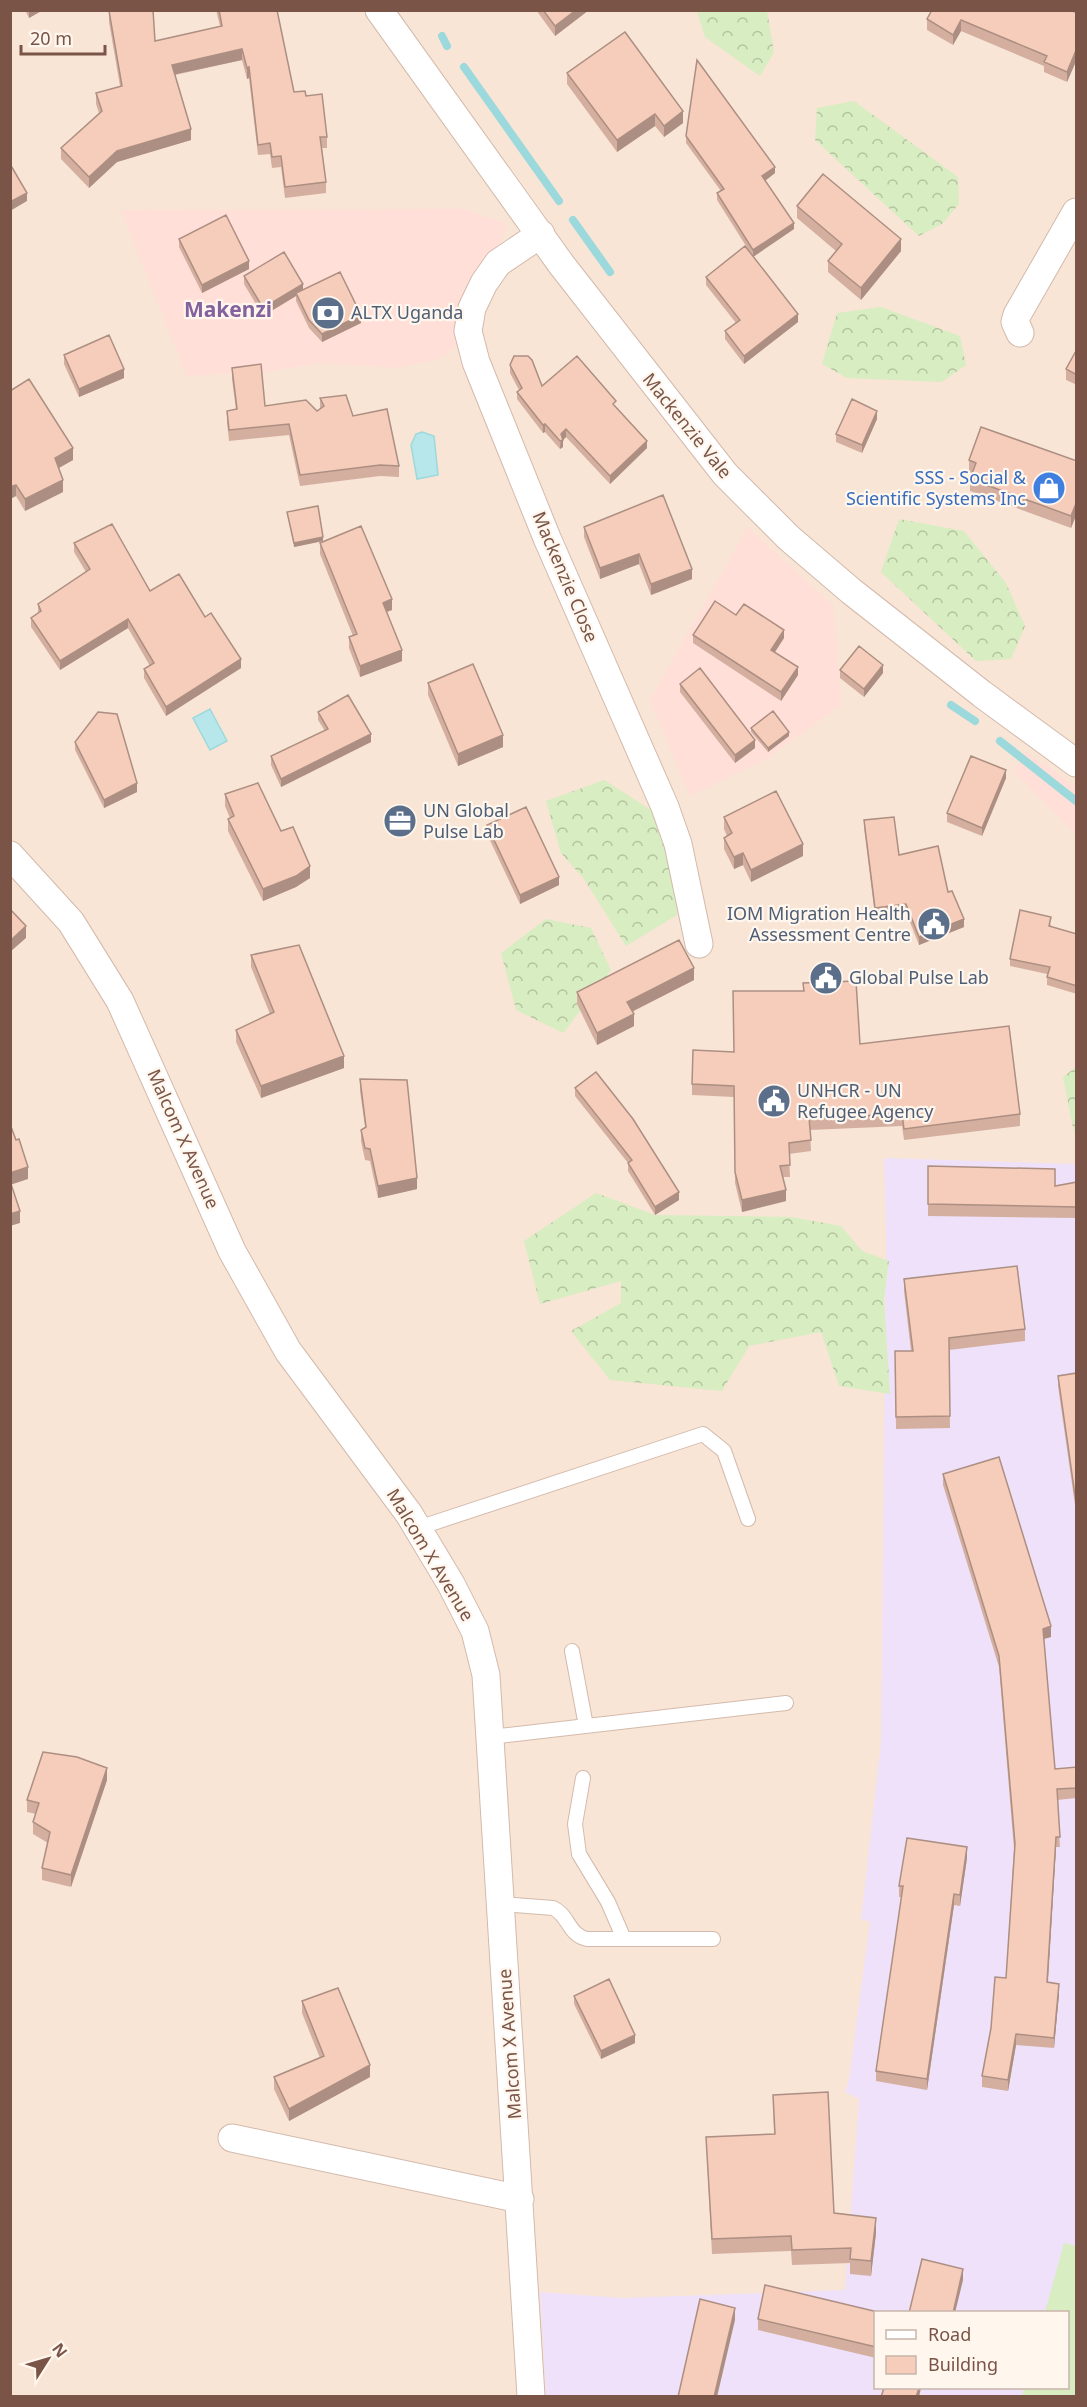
<svg xmlns="http://www.w3.org/2000/svg" width="1087" height="2407" viewBox="0 0 1087 2407" font-family="'Noto Sans',sans-serif">
<defs>
<pattern id="forest-crowns" width="20" height="18" patternUnits="userSpaceOnUse" patternTransform="scale(1.5)"><rect width="20" height="18" fill="#d8edc1"/><path d="M2 6a3 3 0 1 1 6 0M12 15a3 3 0 1 1 6 0" fill="none" stroke="#b4c39f"/></pattern>
</defs>
<rect width="100%" height="100%" fill="#fef2e5"/>
<path fill="#f8e5d5" fill-rule="evenodd" d="M11,11H1076V2396H11ZM876,2312H1068V2388H876Z"/>
<path fill="#ffdfd8" d="M465,209L507,224L460,343L440,359L396,368L321,363L273,371L187,376L121,210Z
M748,527L833,606L841,705L769,757L690,796L650,700Z
M1025,751L1076,786V834L1014,772Z"/>
<path fill="#efe1fa" fill-rule="evenodd" d="M884,1158L1076,1164V2396H546L540,2292L622,2298L845,2290L859,2099L845,2092L849,2080L870,1921L861,1920L881,1742L886,1235ZM876,2312H1068V2388H876Z"/>
<path fill="url(#forest-crowns)" d="M697,11H767L774,52L760,76L705,37Z
M854,101L958,177L959,204L942,224L919,236L815,140L817,108Z
M881,307L960,336L966,365L942,382L847,378L822,364L837,313Z
M899,519L964,531L1006,583L1025,626L1011,659L976,661L881,572Z
M604,780L670,822L677,915L626,946L584,879L561,853L546,801Z
M546,919L591,928L611,970L563,1033L516,1010L501,953Z
M1076,1067V1143L1063,1077Z
M596,1193L655,1215L791,1217L841,1226L862,1251L889,1261L884,1299L890,1394L839,1386L821,1332L749,1346L722,1391L610,1380L571,1331L621,1303V1281L540,1304L524,1241Z"/>
<path fill="#d8edc1" d="M1064,2243L1076,2246V2396H1022L1024,2388H1068V2312H1045Z"/>
<path fill="#b7e7ea" stroke="#9cd9dc" stroke-width="1.5" d="M422,432L434,436L438,475L417,479L411,445L416,434Z
M210,709L227,741L210,750L193,718Z"/>
<g fill="none" stroke-linecap="round" stroke-linejoin="round">
<path stroke="#9cd9dc" stroke-width="8" d="M442,36L447,46
M464,67L559,201
M573,220L610,272
M951,705L975,721
M1000,741L1076,801"/>
<g stroke="#d3baac" stroke-width="16">
<path id="lane" d="M418,1528L703,1434L724,1451L748,1519
M572,1651L586,1726
M490,1737L786,1703
M583,1778L575,1824L579,1854L608,1902L624,1939
M501,1904L553,1908C569,1915 568,1935 587,1939H713"/>
</g>
<g stroke="#d3baac" stroke-width="29">
<path id="street" d="M379,10L561,264L725,474L789,538L851,591L982,694L1076,763
M541,234L498,263L484,283L472,308L468,331L476,362L547,538L665,807L678,844L699,944
M1020,333L1015,322L1017,315L1076,212
M10,855L71,922L120,1001L232,1251L288,1351L409,1514L451,1584L475,1631L486,1675L531,2396
M232,2138L520,2199"/>
</g>
<use href="#lane" stroke="#fff" stroke-width="14"/>
<use href="#street" stroke="#fff" stroke-width="27"/>
</g>
<path fill="#d4afa0" d="M25,10H43L29,18Z
M216,10H277L294,92L306,96L327,137V148H322L326,182V193L285,198L281,167L272,168L270,154L258,155L249,78L247,79L242,60L175,75L191,140L117,162L89,188L61,159V148L99,113L96,104V93L120,86L109,22V11L155,41L220,26Z
M536,10H589L555,36Z
M1077,13V59L1067,82L1044,72V66L961,31L953,45L927,30V19Z
M567,73L683,123L664,137L655,126L617,152L567,84Z
M686,136L775,173L765,181L794,229L753,257L717,200V193L721,191L686,143Z
M797,206L901,251L861,300L828,272V261L836,251L797,218Z
M179,239L249,269L202,293L179,247Z
M244,276L303,290L361,323L322,342L309,328L296,301V296L263,316L244,284Z
M706,277L798,322L744,364L725,339V331L736,323L706,285Z
M1077,349V385L1066,380V369Z
M64,355L124,378L79,397L64,364Z
M510,365L542,386L616,408L647,448L610,484L566,437L563,440V447L560,449L545,432L543,433L517,399V392L519,390L510,373Z
M232,368L265,406L317,411L320,409V398L353,416L399,466V477L380,476L300,486L289,435L229,441L227,422V411L236,410L232,379Z
M10,391L73,460L59,468L63,492L25,511L16,496L10,499Z
M877,419L862,453L836,442V434Z
M969,460L1077,461V513L1071,528L970,491V479L972,473L969,472Z
M287,512L323,541L294,547Z
M584,527L692,579L651,595L639,564L600,579L584,537Z
M74,543L150,591L205,617L241,668L166,716L144,678V669L150,666L128,628L60,670L31,627V618L38,613V604L86,572L74,552Z
M320,543L392,610L387,612L402,661L360,677L349,648V637L353,636L320,554Z
M736,615L784,638L775,652L798,675L781,701L693,643V635Z
M840,670L883,673L864,697L840,678Z
M428,683L503,747L458,766L428,695Z
M680,684L755,748L735,763L680,692Z
M318,712L371,742L281,787L271,765V756L325,731L318,720Z
M751,728L789,736L768,752L751,732Z
M75,742L137,792L104,808L75,750Z
M1006,778L982,836L947,822V813Z
M225,794L281,831L310,878L296,887L263,901L228,831V819L230,818L225,806Z
M724,817L803,856L751,882L743,865L734,869L724,849V838L727,836L724,829Z
M864,820L899,855L948,892L964,927L919,945L906,912L875,916L864,828Z
M487,825L559,885L520,904L487,834Z
M1051,924V927L1077,934V994L1047,985V974L1010,966V959Z
M251,955L344,1068L261,1098L236,1042V1030L270,1014L251,967Z
M694,980L632,1012L634,1026L597,1045L577,1004V992Z
M860,1044L1020,1114V1126L904,1140L902,1126L810,1130L811,1151L789,1154L790,1177H783L786,1201L742,1212L735,1183L734,1097L692,1095V1084L734,1052Z
M360,1079L417,1189L378,1198L370,1161L365,1160L361,1141V1130L365,1127L360,1091Z
M575,1088L679,1200L655,1215L628,1171V1163L575,1096Z
M928,1166L1055,1186L1077,1182V1218L928,1216Z
M904,1279L1025,1329V1341L949,1350L950,1428L896,1429L895,1351H911L904,1291Z
M1077,1373V1519L1058,1386V1376Z
M943,1474L1051,1637L1044,1639L1055,1769L1077,1767V1798L1057,1800L1060,1847H1056L1048,1983L1059,1994L1054,2048L1016,2045L1008,2091L982,2087V2076L1006,1978L1014,1849L999,1667L943,1485Z
M107,1780L71,1887L42,1880V1868L48,1843L33,1834V1822L36,1814L27,1812V1800Z
M967,1858L960,1906L954,1905L927,2090L876,2081V2071L902,1897H899V1886Z
M574,1996L635,2043L601,2059L574,2004Z
M302,2001L370,2077L289,2121L274,2089V2077L320,2058L302,2013Z
M773,2095L834,2213L876,2233L871,2276L850,2274V2263L792,2265L791,2251L712,2254L706,2137L774,2134Z
M876,2313V2358L758,2330V2319Z"/>
<path fill="#ac8f82" d="M29,10H43L29,18Z
M576,10H589L555,36V26Z
M961,20V31L953,45V35Z
M1077,48V59L1067,82V72Z
M242,49V60L172,75V65Z
M249,67V78L247,79V68Z
M683,111V123L664,137V126Z
M655,114V126L617,152V140Z
M191,129V140L117,162L89,188V177L117,151Z
M775,167V173L762,183V176Z
M27,193V201L10,211V202Z
M794,223V229L753,257V250Z
M901,239V251L861,300V288Z
M249,261V269L202,293V285Z
M303,284V292L296,293V296L263,316V308Z
M798,314V322L744,364V356Z
M361,315V323L322,342V334Z
M124,369V378L79,397V389Z
M877,411V419L862,453V445Z
M545,424V432L543,433V425Z
M566,429V437L563,440V447L560,449L561,434Z
M647,441V448L610,484V476Z
M73,448V460L55,470V458Z
M63,480V492L25,511V499Z
M16,485V496L10,499V487Z
M1077,501V513L1071,528V516Z
M323,537V541L294,547V543Z
M639,554V564L600,579V568Z
M692,569V579L651,595V584Z
M392,599V610L383,613V603Z
M128,619V628L60,670V661Z
M784,630V638L771,658V650Z
M402,650V661L360,677V666Z
M241,659V668L166,716V707Z
M883,665V673L864,697V689Z
M798,667V675L781,701V692Z
M789,732V736L768,752V748Z
M371,734V742L281,787V779Z
M503,735V747L458,766V754Z
M755,740V748L735,763V755Z
M1006,770V778L982,836V828Z
M137,783V792L104,808V800Z
M803,844V856L751,882V870Z
M743,853V865L734,869V857Z
M310,866V878L296,887L263,901V889Z
M559,877V885L520,904V895Z
M964,919V927L919,945V937Z
M26,926V938L10,952V941Z
M694,968V980L627,1014V1002Z
M634,1014V1026L597,1045V1033Z
M344,1056V1068L261,1098V1086Z
M28,1167V1179L10,1185V1173Z
M417,1178V1189L378,1198V1186Z
M786,1190V1201L742,1212V1200Z
M679,1192V1200L655,1215V1207Z
M20,1211V1223L10,1226V1214Z
M1051,1626V1637L1043,1639V1629Z
M107,1768V1780L71,1887V1875Z
M1056,1837V1847L1047,1993V1982Z
M967,1847V1858L960,1906V1895Z
M954,1894V1905L927,2090V2079Z
M1059,1984V1994L1054,2048V2038Z
M1016,2034V2045L1008,2091V2080Z
M635,2035V2043L601,2059V2051Z
M370,2065V2077L289,2121V2109Z
M876,2218V2233L871,2276V2261Z
M963,2269V2280L955,2313H953Z
M735,2308V2320L717,2397H714Z
M919,2388H921L919,2397H916Z"/>
<path fill="#f6ccba" stroke="#ac8f82" stroke-width="1.5" d="M112,10H153L155,41L222,26L219,10H277L294,92L305,91L306,96L322,94L327,137H320L326,182L285,187L281,156L272,157L270,143L258,145L249,67L247,68L242,49L172,65L191,129L117,151L89,177L61,148L102,111L96,93L122,86L109,11Z
M543,10H576L555,26Z
M932,10H1071L1077,13V48L1067,72L1044,62L1047,56L961,20L953,35L927,19Z
M625,32L683,111L664,126L655,114L617,140L567,73Z
M697,60L775,167L762,176L794,223L753,250L717,193L724,189L686,136Z
M10,164L27,193L10,202Z
M823,174L901,239L861,288L828,261L842,244L797,206Z
M226,215L249,261L202,285L179,239Z
M745,246L798,314L744,356L725,331L740,320L706,277Z
M284,252L303,284L263,308L244,276Z
M340,272L361,315L322,334L309,320L296,293Z
M109,335L124,369L79,389L64,355Z
M1077,349V375L1066,369Z
M514,356H528L532,360L542,386L577,356L616,401L613,404L647,441L610,476L566,429L561,434L563,440L560,441L545,424L543,425L517,392L522,388L510,365Z
M261,364L265,406L306,400L317,411L324,406L320,398L346,395L353,416L387,409L399,466L380,465L300,475L289,424L229,430L227,411L237,409L232,368Z
M29,379L73,448L55,458L63,480L25,499L16,485L10,487V391Z
M852,399L877,411L862,445L836,434Z
M981,427L1077,461V501L1071,516L970,479L976,463L969,460Z
M663,495L692,569L651,584L639,554L600,568L584,527Z
M318,506L323,537L294,543L287,512Z
M112,524L150,591L179,574L205,617L211,613L241,659L166,707L144,669L154,663L128,619L60,661L31,618L41,611L38,604L90,569L74,543Z
M361,526L392,599L383,603L402,650L360,666L349,637L357,634L320,543Z
M715,601L736,615L744,604L784,630L771,650L798,667L781,692L693,635Z
M859,646L883,665L864,689L840,670Z
M473,664L503,735L458,754L428,683Z
M700,668L755,740L735,755L680,684Z
M348,695L371,734L281,779L271,756L328,729L318,712Z
M773,711L789,732L768,748L751,728Z
M98,712L117,714L137,783L104,800L75,742Z
M971,756L1006,770L982,828L947,813Z
M258,783L281,831L293,827L310,866L296,876L263,889L228,819L234,816L225,794Z
M776,791L803,844L751,870L743,853L734,857L724,838L732,833L724,817Z
M526,807L559,877L520,895L487,825Z
M894,817L899,855L938,846L948,892L952,891L964,919L919,937L906,904L875,908L864,820Z
M10,909L26,926L10,941Z
M1020,910L1051,917L1049,926L1077,934V986L1047,977L1050,967L1010,959Z
M679,940L694,968L627,1002L634,1014L597,1033L577,992Z
M299,945L344,1056L261,1086L236,1030L274,1012L251,955Z
M856,981L860,1044L1009,1026L1020,1114L904,1129L902,1114L809,1118L811,1140L789,1143L790,1165L780,1166L786,1190L742,1200L735,1172L734,1086L692,1084L693,1050L734,1052L733,991H804L803,983Z
M596,1072L633,1119L679,1192L655,1207L628,1163L632,1160L575,1088Z
M360,1079L407,1080L417,1178L378,1186L370,1149L365,1148L361,1130L366,1127Z
M10,1124L16,1140L19,1139L28,1167L10,1173Z
M928,1166L1055,1169V1186L1077,1182V1207L928,1204Z
M10,1181L20,1211L10,1214Z
M1017,1266L1025,1329L949,1338L950,1416L896,1417L895,1351H913L904,1279Z
M1077,1373V1509L1058,1376Z
M999,1457L1051,1626L1043,1629L1055,1769L1077,1767V1788L1057,1789L1060,1837H1056L1047,1982L1059,1984L1054,2038L1016,2034L1008,2080L982,2076L991,2028L995,1977L1006,1978L1015,1844L999,1656L943,1474Z
M43,1752L77,1757L107,1768L71,1875L42,1868L50,1832L33,1822L39,1803L27,1800Z
M907,1838L967,1847L960,1895L954,1894L927,2079L876,2071L903,1886H899Z
M609,1979L635,2035L601,2051L574,1996Z
M338,1988L370,2065L289,2109L274,2077L324,2056L302,2001Z
M828,2092L834,2213L876,2218L871,2261L850,2259L851,2248L792,2250L791,2236L712,2239L706,2137L775,2134L773,2095Z
M922,2259L963,2269L953,2313H909Z
M765,2285L882,2313H876V2347L758,2319Z
M700,2299L735,2308L714,2397H678Z
M884,2388H919L916,2397H881Z"/>
<defs>
<g id="bank-disc" transform="scale(1.725)"><circle r="9.5" fill="#5c6f8a" stroke="#fff6ed"/><path d="M-6-4H6V4H-6ZM0-2.3a2.3 2.3 0 1 0 0 4.6a2.3 2.3 0 1 0 0-4.6Z" fill="#fff"/></g>
<g id="shop-disc" transform="scale(1.725)"><circle r="9.5" fill="#3f7fe0" stroke="#fff6ed"/><path d="M-5-2.5h2.3a2.7 3.5 0 0 1 5.4 0H5L5.5 6h-11ZM-1.5-2.5h3a1.5 2.3 0 0 0-3 0Z" fill="#fff"/></g>
<g id="office-disc" transform="scale(1.725)"><circle r="9.5" fill="#5c6f8a" stroke="#fff6ed"/><path d="M-6-3h4V-5.5h4V-3h4V5H-6ZM-1-4.5V-3h2v-1.5ZM-6 0V1H6V0Z" fill="#fff"/></g>
<g id="civic-disc" transform="scale(1.725)"><circle r="9.5" fill="#5c6f8a" stroke="#fff6ed"/><path d="M-.6-6.5H3V-4.5H.6V-3L4-1V1h2V6H-6V1h2V-1L-.6-3ZM-1.2 2.5V6h2.4V2.5Z" fill="#fff"/></g>
</defs>
<g fill-rule="evenodd">
<use href="#bank-disc" x="328" y="313"/>
<use href="#shop-disc" x="1049" y="488"/>
<use href="#office-disc" x="400" y="821"/>
<use href="#civic-disc" x="934" y="924"/>
<use href="#civic-disc" x="826" y="978"/>
<use href="#civic-disc" x="774" y="1101"/>
</g>
<g text-anchor="middle" stroke-width="4.5" stroke-linejoin="round" paint-order="stroke">
<g font-size="18" fill="#4e5e75" stroke="#fff6ed" text-anchor="start">
<text x="351" y="319">ALTX Uganda</text>
<text x="423" y="817">UN Global<tspan x="423" dy="21">Pulse Lab</tspan></text>
<text x="911" y="920" text-anchor="end">IOM Migration Health<tspan x="911" dy="21">Assessment Centre</tspan></text>
<text x="849" y="984">Global Pulse Lab</text>
<text x="797" y="1097">UNHCR - UN<tspan x="797" dy="21">Refugee Agency</tspan></text>
</g>
<g font-size="18" fill="#795447" stroke="#fff6ed">
<text transform="translate(687 426) rotate(51)" y="6">Mackenzie Vale</text>
<text transform="translate(565 577) rotate(67)" y="6">Mackenzie Close</text>
<text transform="translate(183 1139) rotate(66)" y="6">Malcom X Avenue</text>
<text transform="translate(430 1555) rotate(59)" y="6">Malcom X Avenue</text>
<text transform="translate(510 2044) rotate(-94)" y="6">Malcom X Avenue</text>
</g>
<g font-size="18" fill="#366cbe" stroke="#fff6ed" text-anchor="end">
<text x="1026" y="484">SSS - Social &amp;<tspan x="1026" dy="21">Scientific Systems Inc</tspan></text>
</g>
<g font-size="21" font-weight="bold" fill="#83629d" stroke="#fff6ed">
<text x="228" y="317">Makenzi</text>
</g>
</g>
<rect width="1087" height="2407" fill="none" stroke="#795447" stroke-width="24"/>
<rect x="874" y="2311" width="195" height="78" fill="#fff6ed" stroke="#c9b5ab" stroke-width="1.5"/>
<rect x="886" y="2330" width="30" height="9" fill="#ffffff" stroke="#c9b5ab" stroke-width="1.5"/>
<text x="928" y="2341" font-size="18" fill="#795447">Road</text>
<rect x="886" y="2356" width="30" height="18" fill="#f6ccba" stroke="#c9b5ab" stroke-width="1.5"/>
<text x="928" y="2371" font-size="18" fill="#795447">Building</text>
<g transform="translate(48 2359) rotate(53)" stroke="#fff6ed" stroke-width="4.5" paint-order="stroke">
<path d="M0-4.5L10 22L0 15L-10 22Z" fill="#795447"/>
<text y="-9" font-size="16" font-weight="bold" text-anchor="middle" fill="#795447">N</text>
</g>
<path d="M21 45v9h84v-9" fill="none" stroke="#795447" stroke-width="3"/>
<text x="30" y="45" font-size="18" fill="#795447" stroke="#fff6ed" stroke-width="4.5" paint-order="stroke">20 m</text>
</svg>
